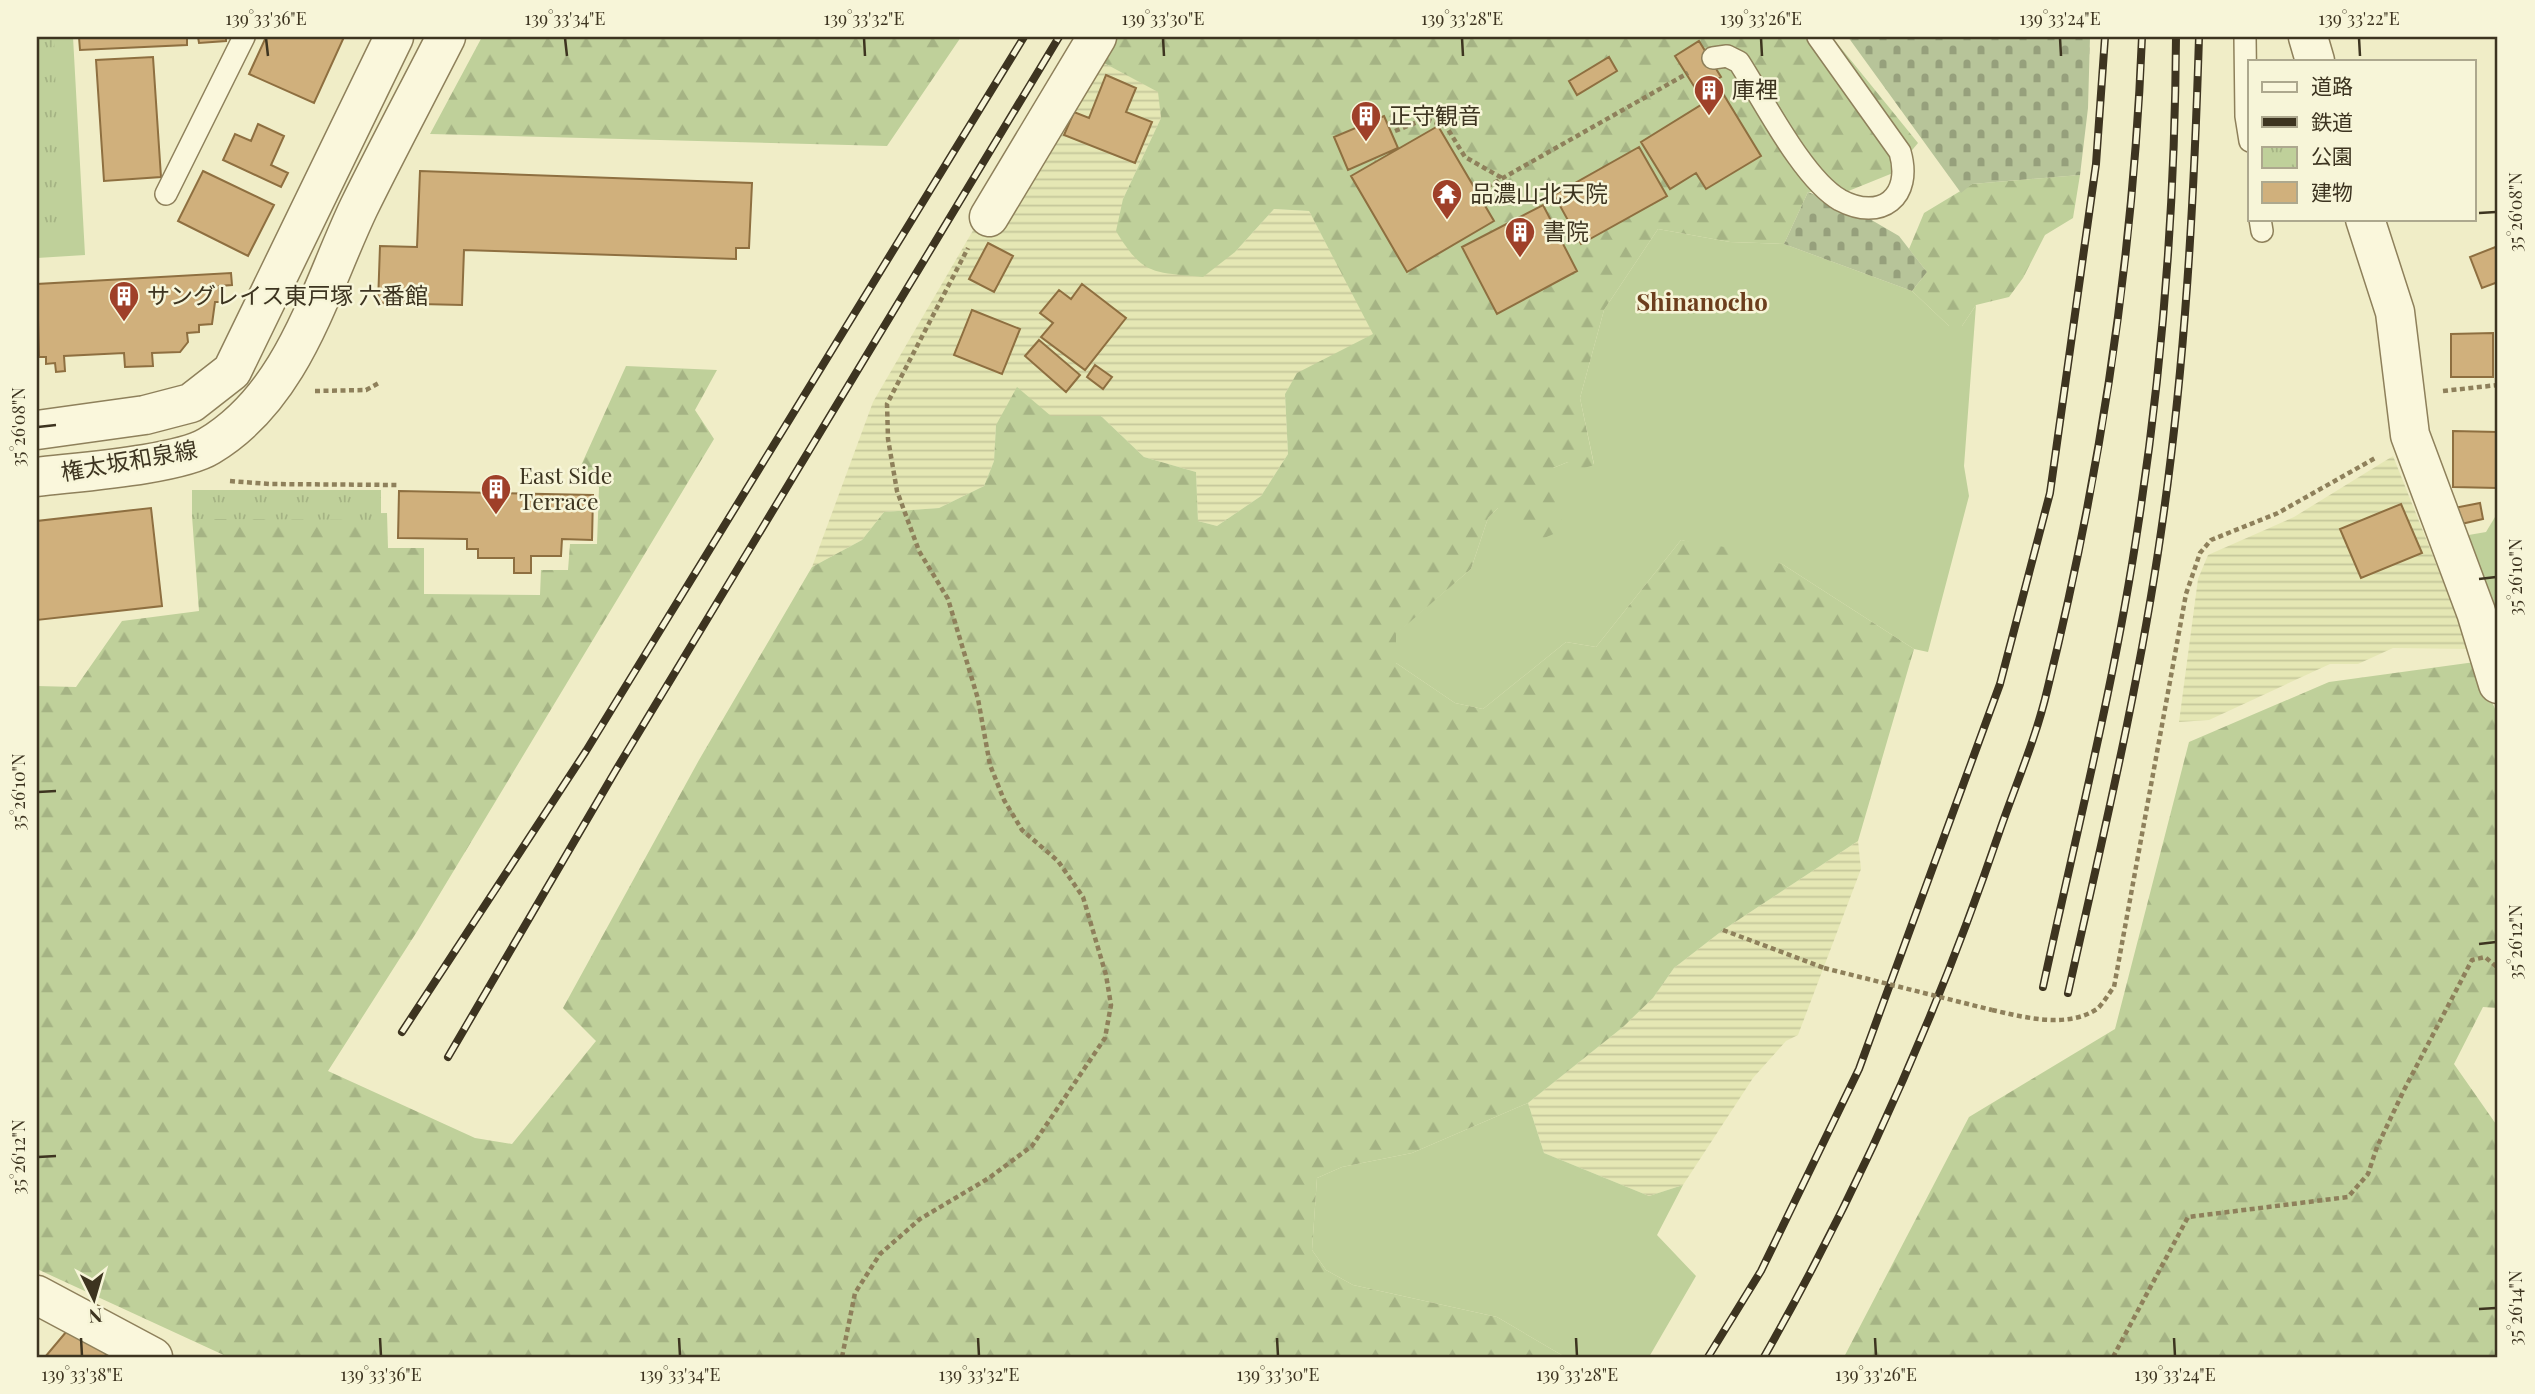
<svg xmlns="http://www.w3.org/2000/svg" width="2535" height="1394" viewBox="0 0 2535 1394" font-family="'Playfair Display','Noto Sans JP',serif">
<defs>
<pattern id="farmland-rules" width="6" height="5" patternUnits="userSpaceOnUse" patternTransform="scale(1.75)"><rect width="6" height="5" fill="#e5e7b4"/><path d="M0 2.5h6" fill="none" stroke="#c5c79a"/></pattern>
<pattern id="forest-firs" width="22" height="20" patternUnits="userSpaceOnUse" patternTransform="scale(1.75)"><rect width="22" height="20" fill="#bfd09a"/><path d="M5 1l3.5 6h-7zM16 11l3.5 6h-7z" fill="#a5b384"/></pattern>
<pattern id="cemetery-stones" width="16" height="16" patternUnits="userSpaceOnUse" patternTransform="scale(1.75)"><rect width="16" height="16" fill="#b7c499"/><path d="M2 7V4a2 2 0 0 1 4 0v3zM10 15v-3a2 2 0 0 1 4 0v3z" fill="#96a07c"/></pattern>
<pattern id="park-tufts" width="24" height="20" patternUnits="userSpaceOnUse" patternTransform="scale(1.75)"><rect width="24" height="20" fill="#bfd09a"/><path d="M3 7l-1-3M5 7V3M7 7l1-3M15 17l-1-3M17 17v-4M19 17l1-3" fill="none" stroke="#a5b384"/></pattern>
</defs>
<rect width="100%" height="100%" fill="#f0edc7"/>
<path fill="url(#farmland-rules)" d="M1102,62L1159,92L1161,118L1123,199L1235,252L1274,209L1309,211L1374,334L1297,374L1285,394L1288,454L1261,496L1217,526L1198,521L1196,472L1144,457L1101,416H1051L996,425L994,461L984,486L939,508L884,512L862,540L812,567L873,402L989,203Z
M2393,456L2470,649L2393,648L2358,664H2330L2209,720L2179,722L2198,579L2208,555L2294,517Z
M1858,841L1861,869L1798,1035L1786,1041L1753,1078L1683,1185L1649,1196L1544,1153L1528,1103L1623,1027L1653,998L1674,968L1723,930Z"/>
<path fill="#bfd09a" d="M37,37H73L85,255L37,258Z
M1658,229L1730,242L1784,244L1912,291L1949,326H1962L1976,305L1964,466L1969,496L1928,652L1914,649L1782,564L1681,540L1596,647L1566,642L1483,709L1455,703L1396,663L1395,634L1471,569L1488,518L1498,508L1553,468L1568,462L1594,464L1580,398L1604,310Z
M2498,512V635L2457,537L2486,532Z
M1528,1103L1544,1153L1649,1196L1683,1185L1657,1235L1696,1276L1649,1357H1565L1497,1317L1353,1285L1326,1270L1312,1250L1317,1178L1342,1167L1412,1153Z"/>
<path fill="url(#forest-firs)" d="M482,37H961L887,146L430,134Z
M1118,37H1832L1918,143L1893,173L1846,192H1808L1784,244L1730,242L1658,229L1604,310L1580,398L1594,465L1578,470L1568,462L1553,468L1563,530L1530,544L1498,508L1488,518L1471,569L1396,634V663L1455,703L1483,709L1566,642L1596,647L1681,540L1731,548L1782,564L1914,649L1858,841L1723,930L1674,968L1653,998L1623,1027L1528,1103L1412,1153L1342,1167L1317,1178L1312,1250L1326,1270L1353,1285L1497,1317L1565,1357H228L37,1269V686L76,687L122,621L199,611L192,516L387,513L388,548H424V594L540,595L541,570H568L570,544H597L599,487L582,481L579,470L626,366L717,370L695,410L714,439L418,930L328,1071L475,1138L512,1144L596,1041L563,1008L699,760L812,567L862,540L884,512L939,508L984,486L994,461L996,425L1017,387L1051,416H1101L1144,457L1196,472L1198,521L1217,526L1261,496L1288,454L1285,394L1297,373L1373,334L1309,211L1274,209L1235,252L1203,277C1153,272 1143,276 1116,231L1123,199L1161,118L1158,92L1102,62Z
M2080,175L2073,218L2045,235L2023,278L2009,297L1976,305L1962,326H1949L1912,291L1927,272L1909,249L1924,213L1972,184Z
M2475,662L2498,716V1008L2483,1007L2454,1064L2498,1127V1357H1844L1969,1117L2115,1029L2189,742L2329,682Z"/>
<path fill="url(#cemetery-stones)" d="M1848,37H2090L2088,108L2080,175L1972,184L1961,193Z
M1808,192L1863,215L1899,236L1927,272L1912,291L1784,244Z"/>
<path fill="url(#park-tufts)" d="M37,37H54L61,248H37Z
M192,490H381V520L192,519Z"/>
<path fill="#d0b07c" stroke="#8e6f40" stroke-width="2" d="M79,37H187V45L80,50Z
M198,37H226V41L199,43Z
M266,37H344L314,103L249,74Z
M1699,41L1721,77L1697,91L1675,56Z
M153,57L161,177L104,181L96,60Z
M1609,57L1617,71L1577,95L1569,81Z
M1106,75L1136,88L1126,112L1152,122L1135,163L1064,135L1074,112L1089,118Z
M1722,92L1761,156L1706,189L1696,173L1670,189L1641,142Z
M1384,116L1398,148L1348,170L1334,137Z
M258,124L284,136L271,165L288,173L281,187L223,160L235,134L251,141Z
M1438,126L1494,221L1407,272L1351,176Z
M1639,147L1667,196L1581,244L1554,195Z
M203,171L274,205L248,256L178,221Z
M420,171L752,183L749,248H736V259L464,250L462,305L378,303L380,246L417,247Z
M1543,205L1577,271L1497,314L1462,247Z
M988,243L1013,256L994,292L969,279Z
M2498,246V282L2482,288L2470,257Z
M231,273L232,285L219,286L220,302H215L212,324L199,325V332L187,333L188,342L180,352L152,353L153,366L125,367L124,353L64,356L65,371L56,372L55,363L46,364V357H39L37,284Z
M1082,284L1126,318L1085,370L1041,337L1053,323L1040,313L1059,290L1071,299Z
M972,310L1020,329L1002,374L954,355Z
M2493,333V377H2451V334Z
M1039,340L1080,375L1066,392L1025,356Z
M1095,365L1112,377L1103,389L1087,377Z
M2453,431L2498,432L2497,488L2453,487Z
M399,491L593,495L592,540L562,539L561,556H531V573H514V558H478V549H467V539L398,538Z
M2480,503L2483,519L2457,525L2454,508Z
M2401,504L2422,553L2361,578L2340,529Z
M151,508L162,606L37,620V521Z
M77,1319L112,1348L104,1357H45Z"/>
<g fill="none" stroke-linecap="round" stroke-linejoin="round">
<g stroke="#8e805b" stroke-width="24">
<path id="service" d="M2245,37L2246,116L2250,141
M1713,58L1727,56L1739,62C1763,99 1803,179 1840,200C1881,222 1913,197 1900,152L1818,37
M166,194L244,37
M2260,219L2262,231"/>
</g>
<g stroke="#8e805b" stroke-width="41">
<path id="minor" d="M2308,37L2315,61
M989,217L1097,37
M2365,219L2395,312L2410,435L2476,612L2498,684
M37,1295L153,1357"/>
</g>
<g stroke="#8e805b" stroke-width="41">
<path id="tertiary" d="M37,430L145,415L191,403L232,371L394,37
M37,477C77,472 178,465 209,446C294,395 319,291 359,207C387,150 417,94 446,37"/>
</g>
<path stroke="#8e805b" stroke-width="4.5" stroke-dasharray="5 3.5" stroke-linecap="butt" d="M1425,105V119
M1395,131L1425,119L1446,126L1465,157L1502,178
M1487,187L1688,73
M315,391L366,390L379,383
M2443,391L2498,385
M230,481L269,484L397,485
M1723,930L1824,968
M1992,1010C2024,1017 2066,1029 2097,1009C2103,1004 2109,993 2114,987L2186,594L2200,553L2211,540L2278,513L2377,457
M842,1357L855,1293L880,1254L920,1219L989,1178L1032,1146L1105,1038L1111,1005L1106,975L1083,897L1058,861L1022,830L1004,800L990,765L978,699L948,599L919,551L897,491L888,439L887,404L968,248
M2113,1357L2188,1217L2348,1197L2368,1174L2377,1147L2404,1090L2472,960L2485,957L2498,968"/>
<use href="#service" stroke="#faf7dc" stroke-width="21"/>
<use href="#minor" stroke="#faf7dc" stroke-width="38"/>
<use href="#tertiary" stroke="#faf7dc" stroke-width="38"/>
<g stroke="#3d3420" stroke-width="8">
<path id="rail" d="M2043,987C2076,834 2115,681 2138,526C2163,364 2175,200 2176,37
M2068,993C2102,840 2139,687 2161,532C2185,368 2194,202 2199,37
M402,1032L586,751L1024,37
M448,1057L616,770L1059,37
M1708,1357L1761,1271L1859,1069L2000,684L2050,493L2096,164L2105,37
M1764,1357C1859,1190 1938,1012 2000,830C2016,784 2036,738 2047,691C2101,473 2133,261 2142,37"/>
</g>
<use href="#rail" stroke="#f7f5d8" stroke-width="5" stroke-dasharray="16" stroke-linecap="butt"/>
<path stroke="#8e805b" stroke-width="4.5" stroke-dasharray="5 3.5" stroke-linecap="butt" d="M1824,968L1992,1010"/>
</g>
<path fill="none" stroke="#3d3420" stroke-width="2.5" d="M266,38L268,56M565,38L567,56M864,38L865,56M1163,38L1164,56M1462,38L1463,56M1761,38L1762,56M2060,38L2061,56M2359,38L2360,56M2479,213L2496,212M38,427L56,425M2479,579L2496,577M38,792L56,791M2479,944L2496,942M38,1157L56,1156M2479,1309L2496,1308M81,1338L82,1356M380,1338L381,1356M679,1338L680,1356M978,1338L979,1356M1277,1338L1278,1356M1576,1338L1577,1356M1875,1338L1876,1356M2174,1338L2175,1356"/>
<defs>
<g id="building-pin" transform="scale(1.575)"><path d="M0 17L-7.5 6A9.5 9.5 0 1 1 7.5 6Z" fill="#9f4029" stroke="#f7f5d8"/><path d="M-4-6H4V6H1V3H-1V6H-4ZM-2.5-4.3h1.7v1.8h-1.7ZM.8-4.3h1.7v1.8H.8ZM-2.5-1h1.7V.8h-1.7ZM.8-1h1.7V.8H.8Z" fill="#fff"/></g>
<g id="temple-pin" transform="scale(1.575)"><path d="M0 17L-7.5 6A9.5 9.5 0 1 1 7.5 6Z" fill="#9f4029" stroke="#f7f5d8"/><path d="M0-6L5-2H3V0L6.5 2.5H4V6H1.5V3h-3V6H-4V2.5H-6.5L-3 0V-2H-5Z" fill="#fff"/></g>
</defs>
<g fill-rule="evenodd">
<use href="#building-pin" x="1709" y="90"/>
<use href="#building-pin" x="1366" y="116"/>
<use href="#temple-pin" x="1447" y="194"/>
<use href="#building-pin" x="1520" y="232"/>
<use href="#building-pin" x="124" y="296"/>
<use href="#building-pin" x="496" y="489"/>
</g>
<g text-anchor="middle" stroke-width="5" stroke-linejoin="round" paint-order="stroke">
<g font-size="23" fill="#3d3420" stroke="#f7f5d8" text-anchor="start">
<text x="1732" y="98">庫裡</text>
<text x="1389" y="124">正守観音</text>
<text x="1470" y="202">品濃山北天院</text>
<text x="1543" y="240">書院</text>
<text x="147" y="304">サングレイス東戸塚 六番館</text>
<text x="519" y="484">East Side<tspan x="519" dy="26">Terrace</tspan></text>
</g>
<g font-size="23" fill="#3d3420" stroke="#f7f5d8">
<text transform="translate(129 461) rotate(-10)" y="8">権太坂和泉線</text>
</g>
<g font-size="24" font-weight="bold" fill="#6c3e1d" stroke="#f7f5d8">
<text x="1702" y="311">Shinanocho</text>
</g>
</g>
<rect width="2535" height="1394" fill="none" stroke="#f7f5d8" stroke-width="77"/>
<rect x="2248" y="60" width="228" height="161" fill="#f7f5d8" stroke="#ada88e" stroke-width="2"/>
<rect x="2262" y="82" width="35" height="10" fill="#faf7dc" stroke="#ada88e" stroke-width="2"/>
<text x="2311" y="94" font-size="21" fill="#3d3420">道路</text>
<rect x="2262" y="117" width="35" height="10" fill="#3d3420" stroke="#ada88e" stroke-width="2"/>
<text x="2311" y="130" font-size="21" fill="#3d3420">鉄道</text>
<rect x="2262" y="147" width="35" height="21" fill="url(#park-tufts)" stroke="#ada88e" stroke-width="2"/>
<text x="2311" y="164" font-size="21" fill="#3d3420">公園</text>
<rect x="2262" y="182" width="35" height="21" fill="#d0b07c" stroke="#ada88e" stroke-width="2"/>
<text x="2311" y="200" font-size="21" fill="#3d3420">建物</text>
<g transform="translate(94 1299) rotate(175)" stroke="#f7f5d8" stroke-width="5" paint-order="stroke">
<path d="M0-5L12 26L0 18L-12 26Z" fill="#3d3420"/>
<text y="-10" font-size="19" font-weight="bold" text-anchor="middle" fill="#3d3420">N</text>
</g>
<rect x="38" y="38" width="2458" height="1318" fill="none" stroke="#3d3420" stroke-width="2.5"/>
<g font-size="18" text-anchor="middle" fill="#3d3420">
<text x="266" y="25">139°33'36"E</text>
<text x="565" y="25">139°33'34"E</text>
<text x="864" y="25">139°33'32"E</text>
<text x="1163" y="25">139°33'30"E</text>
<text x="1462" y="25">139°33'28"E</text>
<text x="1761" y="25">139°33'26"E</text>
<text x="2060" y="25">139°33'24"E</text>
<text x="2359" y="25">139°33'22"E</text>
<text transform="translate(2516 212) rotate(-90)" y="6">35°26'08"N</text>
<text transform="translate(19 427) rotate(-90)" y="6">35°26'08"N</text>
<text transform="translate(2516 577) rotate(-90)" y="6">35°26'10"N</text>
<text transform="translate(19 792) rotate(-90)" y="6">35°26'10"N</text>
<text transform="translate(2516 942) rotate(-90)" y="6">35°26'12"N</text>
<text transform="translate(19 1157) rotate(-90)" y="6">35°26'12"N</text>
<text transform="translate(2516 1308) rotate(-90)" y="6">35°26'14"N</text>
<text x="82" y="1381">139°33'38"E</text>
<text x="381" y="1381">139°33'36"E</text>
<text x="680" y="1381">139°33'34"E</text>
<text x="979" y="1381">139°33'32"E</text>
<text x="1278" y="1381">139°33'30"E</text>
<text x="1577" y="1381">139°33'28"E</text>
<text x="1876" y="1381">139°33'26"E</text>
<text x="2175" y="1381">139°33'24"E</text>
</g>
</svg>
